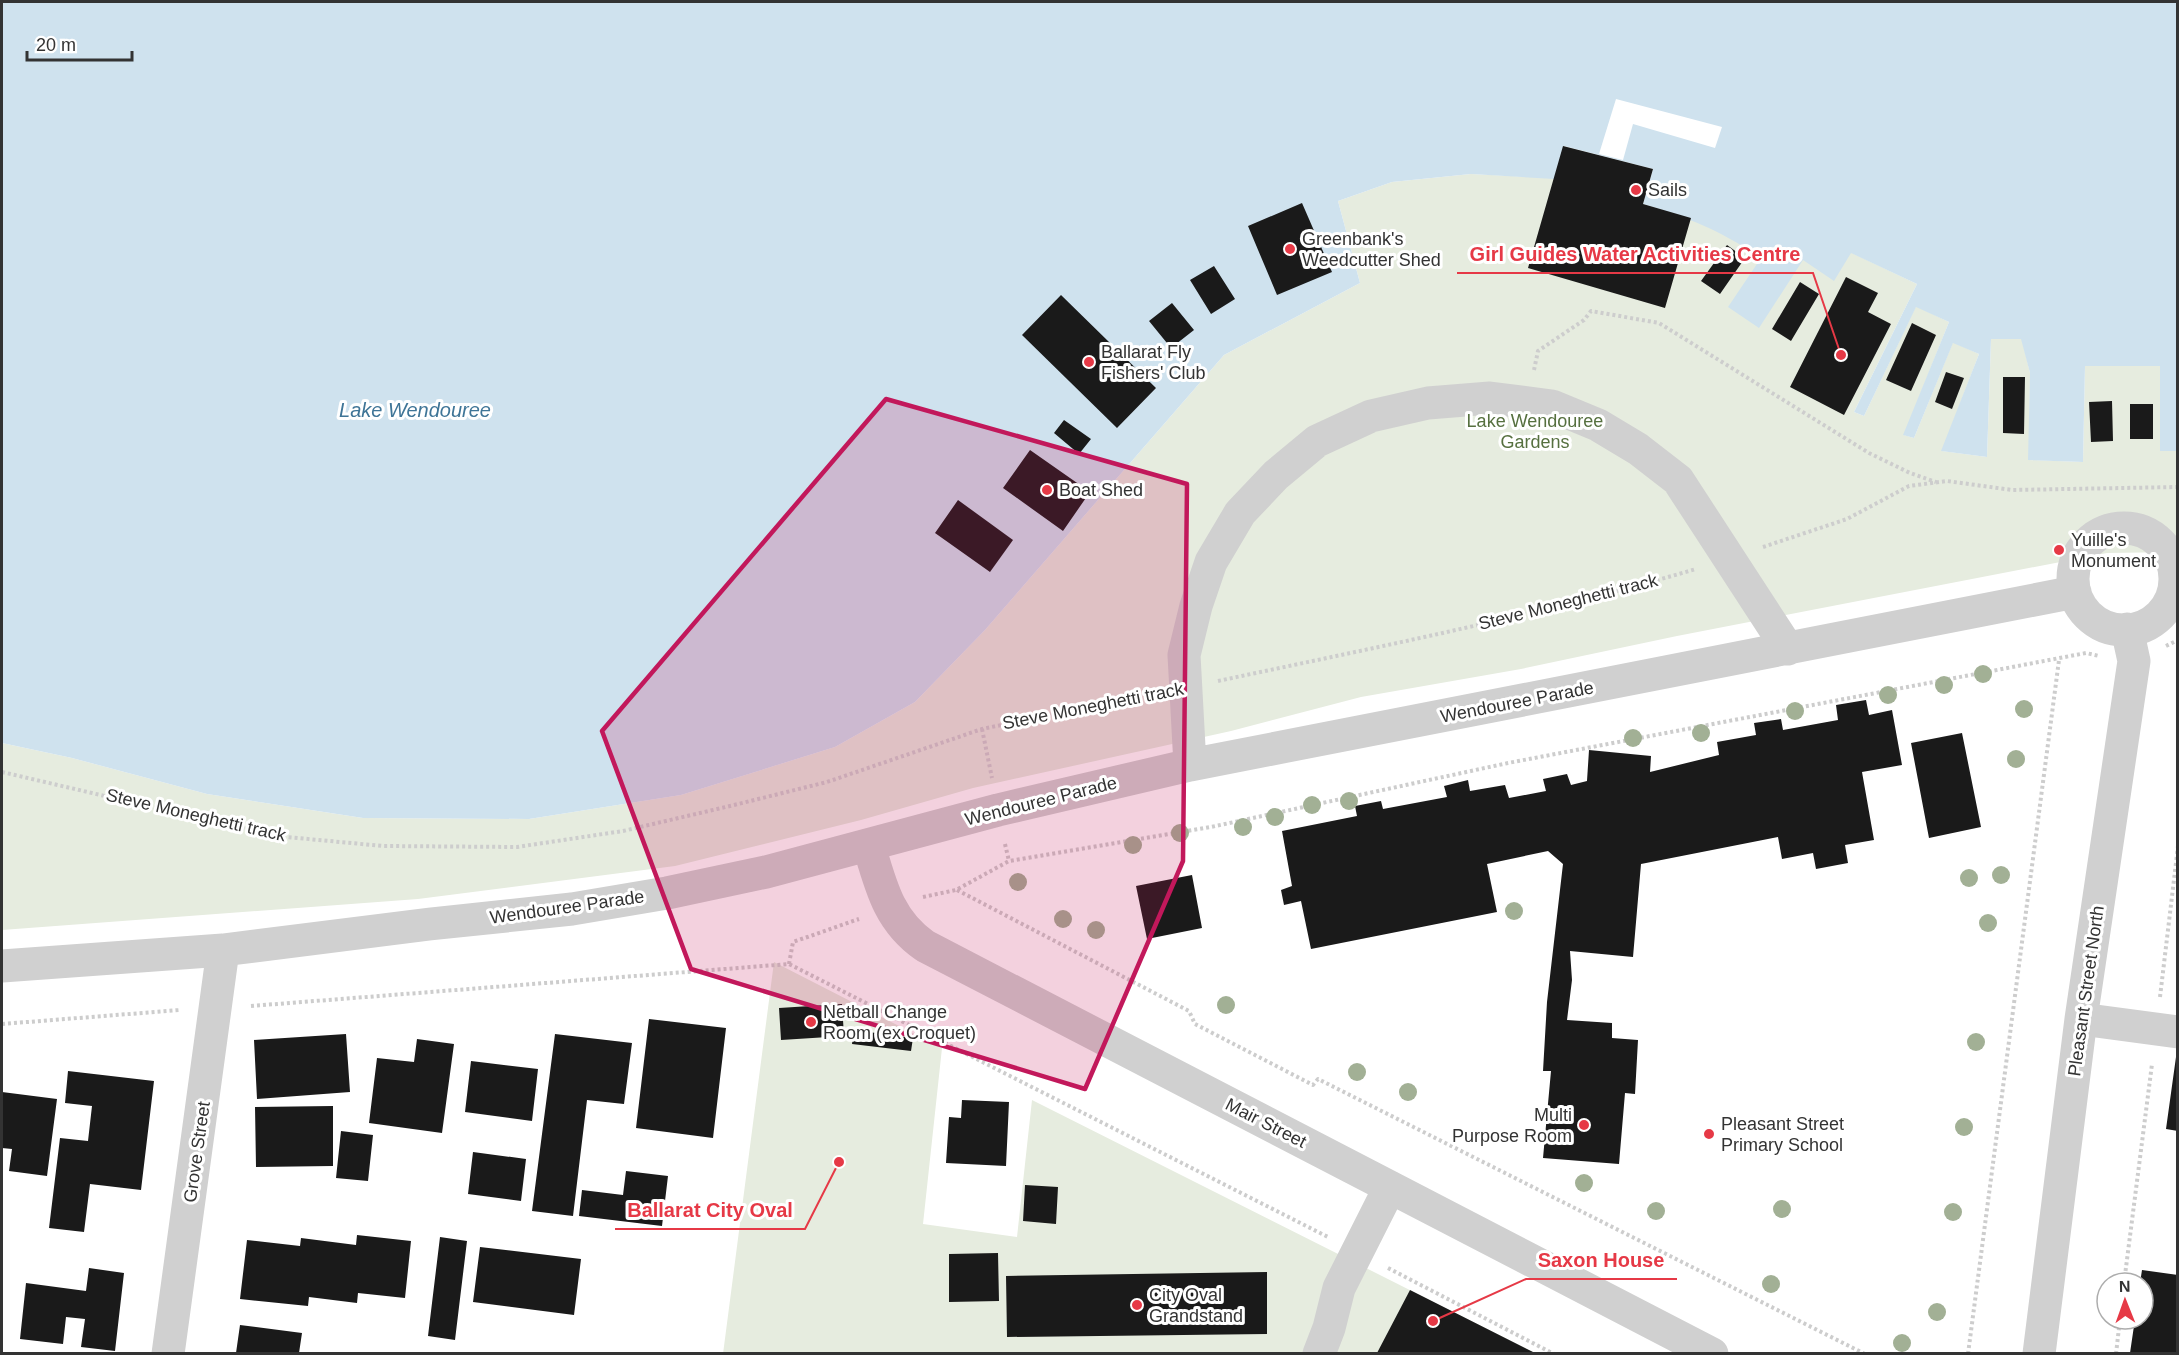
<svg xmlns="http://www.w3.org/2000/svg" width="2179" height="1355" viewBox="0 0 2179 1355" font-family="Arial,sans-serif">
<rect width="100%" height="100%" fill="#fff"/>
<path fill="#e6ecdf" d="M1563,146L1653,169L1643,204L1691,218L1732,238L1762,258L1803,260L1850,252L1917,284L1854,412L1864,416L1916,306L1949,322L1904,435L1914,438L1953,342L1979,354L1942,451L1987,457L1991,339H2022L2030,373L2029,460L2083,462L2085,366H2160V451H2177V552L2107,553L1677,636L1521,669L1361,697L1231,731L973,788L861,820L675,866L418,899L2,930V743L72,758L207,794L363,818L529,819L681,795L835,747L915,702L985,630L1224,355L1360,283L1338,201L1392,182L1471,174L1554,178Z
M774,962L942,1048L923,1224L1017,1237L1032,1100L1535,1353L723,1354Z"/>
<path fill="#cfe2ee" d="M2,2H2177V451H2160V366H2085L2083,462L2028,460L2030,373L2021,339H1991L1987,457L1941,451L1979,354L1953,343L1914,438L1903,435L1949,322L1916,307L1864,416L1854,412L1917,284L1851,253L1834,281L1803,260L1759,328L1728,307L1761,258C1721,231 1690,218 1643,204L1653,169L1564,146L1554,179L1471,174L1392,182L1338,201L1360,283L1224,355L985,630L915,702L835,747L681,795L529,819L363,818L207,794L72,758L2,743Z"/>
<path fill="#fff" d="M1616,99L1722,127L1715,148L1633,124L1623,160L1599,154Z"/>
<path fill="#1a1a1a" d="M1563,146L1653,169L1643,204L1691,218L1665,308L1528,268Z
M1302,203L1332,272L1277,295L1248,226Z
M1727,245L1745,258L1720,294L1701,281Z
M1214,266L1235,299L1211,314L1190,280Z
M1846,277L1878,293L1868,312L1891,324L1844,415L1790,387Z
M1800,282L1819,294L1791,341L1772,329Z
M1061,295L1156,388L1117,428L1022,335Z
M1172,303L1194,330L1171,348L1149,321Z
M1912,323L1936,335L1911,391L1886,380Z
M1946,372L1964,378L1952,409L1935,402Z
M2003,377H2025L2024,434L2003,433Z
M2112,401L2113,441L2091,442L2089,402Z
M2130,404H2153V439H2130Z
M1064,420L1091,439L1079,454L1054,433Z
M1030,450L1090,492L1063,531L1003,488Z
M958,500L1013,540L990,572L935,533Z
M1866,700L1869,715L1892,710L1902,765L1862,772L1874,840L1845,845L1848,863L1816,869L1813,853L1782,859L1778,837L1641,864L1633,957L1570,951L1572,980L1567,1020L1612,1023V1038L1638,1040L1635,1094L1625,1093L1619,1164L1543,1158L1551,1071H1543L1547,1002L1563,864L1548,851L1487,864L1497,912L1311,949L1301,901L1284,905L1281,890L1292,886L1282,831L1357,816L1355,806L1381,801L1383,809L1447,797L1444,786L1468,780L1470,791L1505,785L1509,798L1546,791L1543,779L1567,774L1571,785L1587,781L1589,750L1651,756L1650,772L1719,755L1717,742L1756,735L1754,723L1781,719L1783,730L1838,720L1836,705Z
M1962,733L1981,827L1929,838L1911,743Z
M1192,875L1202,928L1147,939L1136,886Z
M842,1004L844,1036L781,1040L779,1008Z
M649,1019L726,1028L713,1138L636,1128Z
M854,1030L913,1038L911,1051L852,1044Z
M346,1034L350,1092L257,1099L254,1040Z
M555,1034L632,1043L624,1104L587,1100L573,1216L532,1211Z
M417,1039L454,1044L442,1133L369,1123L377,1058L414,1062Z
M2176,1057H2178V1131L2166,1129Z
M471,1061L538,1069L532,1121L465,1112Z
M68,1071L154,1081L141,1190L90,1184L84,1232L49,1228L60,1138L88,1141L92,1106L65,1103Z
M2,1092L57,1099L47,1176L9,1171L12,1149L2,1148Z
M962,1100L1009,1102L1006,1166L946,1163L949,1117L961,1118Z
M333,1106V1166L256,1167L255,1107Z
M341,1131L373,1135L368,1181L336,1178Z
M473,1152L526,1159L521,1201L468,1194Z
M626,1171L668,1176L662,1226L579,1216L582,1190L623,1195Z
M1025,1185L1058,1187L1056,1224L1023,1221Z
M357,1235L411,1241L405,1298L358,1293L357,1303L309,1297L308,1306L240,1299L247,1240L300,1246L301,1238L356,1245Z
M440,1237L467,1241L455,1340L428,1336Z
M480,1247L581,1259L574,1315L473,1302Z
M998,1253L999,1301L949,1302V1254Z
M89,1268L124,1273L115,1351L81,1347L85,1319L66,1317L63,1344L20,1339L26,1283L86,1291Z
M2142,1270L2178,1275V1353H2130L2135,1319H2143V1283H2140Z
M1267,1272V1334L1007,1337L1006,1276Z
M1410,1290L1535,1353H1377Z
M240,1325L302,1333L299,1353H236Z"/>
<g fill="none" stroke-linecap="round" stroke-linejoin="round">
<path stroke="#cdcdcd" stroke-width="4" stroke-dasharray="3 3" stroke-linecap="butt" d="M1534,370L1538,351L1584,320L1591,311L1659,323L1869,453L1910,473L1936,482
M1763,547L1847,519L1909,486L1947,481L2012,490L2178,487
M2166,646L2178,640
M1218,681C1378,647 1539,615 1696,569
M982,729L992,778
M2,772L276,836L383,846L517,847L623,831L730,806L827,782L982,729L1152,694
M1005,844L1009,861
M957,890L1189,1011L1195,1024L1313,1085L1318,1079L1865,1354
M923,897L956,890L1009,861L1211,827L1508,763L2086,653L2099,656
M789,964L793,942L859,919
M2160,997L2178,846
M251,1006L789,964L1328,1237
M2,1024L180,1010
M1388,1268L1554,1354
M2124,1283L2152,1064
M1968,1354L2059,660
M2116,1354L2120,1319"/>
<path stroke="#d0d0d0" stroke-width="33" d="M2073 579a51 51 0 1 1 102 0a51 51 0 1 1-102 0Z
M1190,765L1184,655L1196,606L1211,562L1240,513L1276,475L1317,441L1371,416L1428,403L1490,398L1552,406L1598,425L1638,449L1678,480L1788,649
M869,846C881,887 889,921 925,946L1712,1354
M2,966L223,950L430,924L572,909L667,893L766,872L998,810L1190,765L2075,592
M2081,1019L2178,1032
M168,1354L223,950
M1319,1354L1329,1328L1339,1288L1390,1187
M2039,1354L2081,1019L2134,661L2127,629"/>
</g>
<g fill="#a2b095">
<circle cx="1983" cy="674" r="9"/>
<circle cx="1944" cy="685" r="9"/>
<circle cx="1888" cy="695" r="9"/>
<circle cx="2024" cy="709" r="9"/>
<circle cx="1795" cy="711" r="9"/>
<circle cx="1701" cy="733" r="9"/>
<circle cx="1633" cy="738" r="9"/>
<circle cx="2016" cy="759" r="9"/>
<circle cx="1349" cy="801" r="9"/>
<circle cx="1312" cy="805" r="9"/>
<circle cx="1275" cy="817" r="9"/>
<circle cx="1243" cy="827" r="9"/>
<circle cx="1180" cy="833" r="9"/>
<circle cx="1133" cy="845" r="9"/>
<circle cx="2001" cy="875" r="9"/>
<circle cx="1969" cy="878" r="9"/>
<circle cx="1018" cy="882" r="9"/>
<circle cx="1514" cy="911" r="9"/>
<circle cx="1063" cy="919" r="9"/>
<circle cx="1988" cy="923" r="9"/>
<circle cx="1096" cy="930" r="9"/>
<circle cx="1226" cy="1005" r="9"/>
<circle cx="1976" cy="1042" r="9"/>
<circle cx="1357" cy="1072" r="9"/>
<circle cx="1408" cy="1092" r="9"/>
<circle cx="1964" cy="1127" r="9"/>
<circle cx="1584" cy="1183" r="9"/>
<circle cx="1782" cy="1209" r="9"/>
<circle cx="1656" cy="1211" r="9"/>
<circle cx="1953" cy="1212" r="9"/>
<circle cx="1771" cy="1284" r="9"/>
<circle cx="1937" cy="1312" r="9"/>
<circle cx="1902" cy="1343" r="9"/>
</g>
<path fill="#c2185b" fill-opacity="0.2" stroke="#c2185b" stroke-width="4.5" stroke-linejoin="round" d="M886,399L1187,484L1183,861L1085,1089L691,969L602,731Z"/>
<g fill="#e63946" stroke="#fff" stroke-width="2">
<circle cx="1636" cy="190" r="6"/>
<circle cx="1290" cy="249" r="6"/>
<circle cx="1089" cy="362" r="6"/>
<circle cx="1047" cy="490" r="6"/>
<circle cx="2059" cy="550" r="6"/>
<circle cx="811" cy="1022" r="6"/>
<circle cx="1584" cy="1125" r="6"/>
<circle cx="1709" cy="1134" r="6"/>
<circle cx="1137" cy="1305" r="6"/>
</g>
<g text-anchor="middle" stroke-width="6" stroke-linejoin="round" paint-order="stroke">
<g font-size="18" fill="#333" stroke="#fff" text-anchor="start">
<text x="1648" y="196">Sails</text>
<text x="1302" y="245">Greenbank's<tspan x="1302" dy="21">Weedcutter Shed</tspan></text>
<text x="1101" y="358">Ballarat Fly<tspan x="1101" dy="21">Fishers' Club</tspan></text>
<text x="1059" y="496">Boat Shed</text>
<text x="2071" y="546">Yuille's<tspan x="2071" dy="21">Monument</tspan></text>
<text x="823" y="1018">Netball Change<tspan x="823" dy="21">Room (ex Croquet)</tspan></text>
<text x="1572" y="1121" text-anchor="end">Multi<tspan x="1572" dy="21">Purpose Room</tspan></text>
<text x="1721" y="1130">Pleasant Street<tspan x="1721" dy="21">Primary School</tspan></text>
<text x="1149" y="1301">City Oval<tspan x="1149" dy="21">Grandstand</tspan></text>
</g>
<g font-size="18" fill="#56703f" stroke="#fff">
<text x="1535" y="427">Lake Wendouree<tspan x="1535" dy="21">Gardens</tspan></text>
</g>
<g font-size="18" fill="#333" stroke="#fff">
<text transform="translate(1568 602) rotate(-14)" y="6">Steve Moneghetti track</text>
<text transform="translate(1517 702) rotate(-11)" y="6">Wendouree Parade</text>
<text transform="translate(1093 706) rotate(-11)" y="6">Steve Moneghetti track</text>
<text transform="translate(1041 801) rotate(-14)" y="6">Wendouree Parade</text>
<text transform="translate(196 815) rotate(13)" y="6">Steve Moneghetti track</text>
<text transform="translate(567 907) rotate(-8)" y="6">Wendouree Parade</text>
<text transform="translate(2086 991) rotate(-82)" y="6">Pleasant Street North</text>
<text transform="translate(1266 1123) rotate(27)" y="6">Mair Street</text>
<text transform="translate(197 1152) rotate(-82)" y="6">Grove Street</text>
</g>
<g font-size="20" font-style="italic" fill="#3f7597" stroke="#fff">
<text x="415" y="417">Lake Wendouree</text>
</g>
</g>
<path fill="none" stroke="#e63946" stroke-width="2" d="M1841 355L1813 273H1457M839 1162L805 1229H615M1433 1321L1526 1279H1677"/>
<g fill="#e63946" stroke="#fff" stroke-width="2">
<circle cx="1841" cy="355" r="6"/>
<circle cx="839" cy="1162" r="6"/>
<circle cx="1433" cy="1321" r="6"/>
</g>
<g font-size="20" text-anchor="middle" font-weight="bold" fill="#e63946" stroke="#fff" stroke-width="6" stroke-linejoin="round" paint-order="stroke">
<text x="1635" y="261">Girl Guides Water Activities Centre</text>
<text x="710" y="1217">Ballarat City Oval</text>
<text x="1601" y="1267">Saxon House</text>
</g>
<rect width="2179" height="1355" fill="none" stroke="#333333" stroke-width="6"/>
<g transform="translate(2125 1301) rotate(359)"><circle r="28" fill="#ffffff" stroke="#adadad" stroke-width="1.5"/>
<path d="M0-4.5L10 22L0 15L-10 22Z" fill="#e63946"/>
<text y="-9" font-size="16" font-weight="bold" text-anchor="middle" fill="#333333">N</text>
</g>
<path d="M27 51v9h105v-9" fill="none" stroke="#333333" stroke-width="3"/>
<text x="36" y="51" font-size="18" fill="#333333" stroke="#ffffff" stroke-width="4.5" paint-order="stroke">20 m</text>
</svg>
